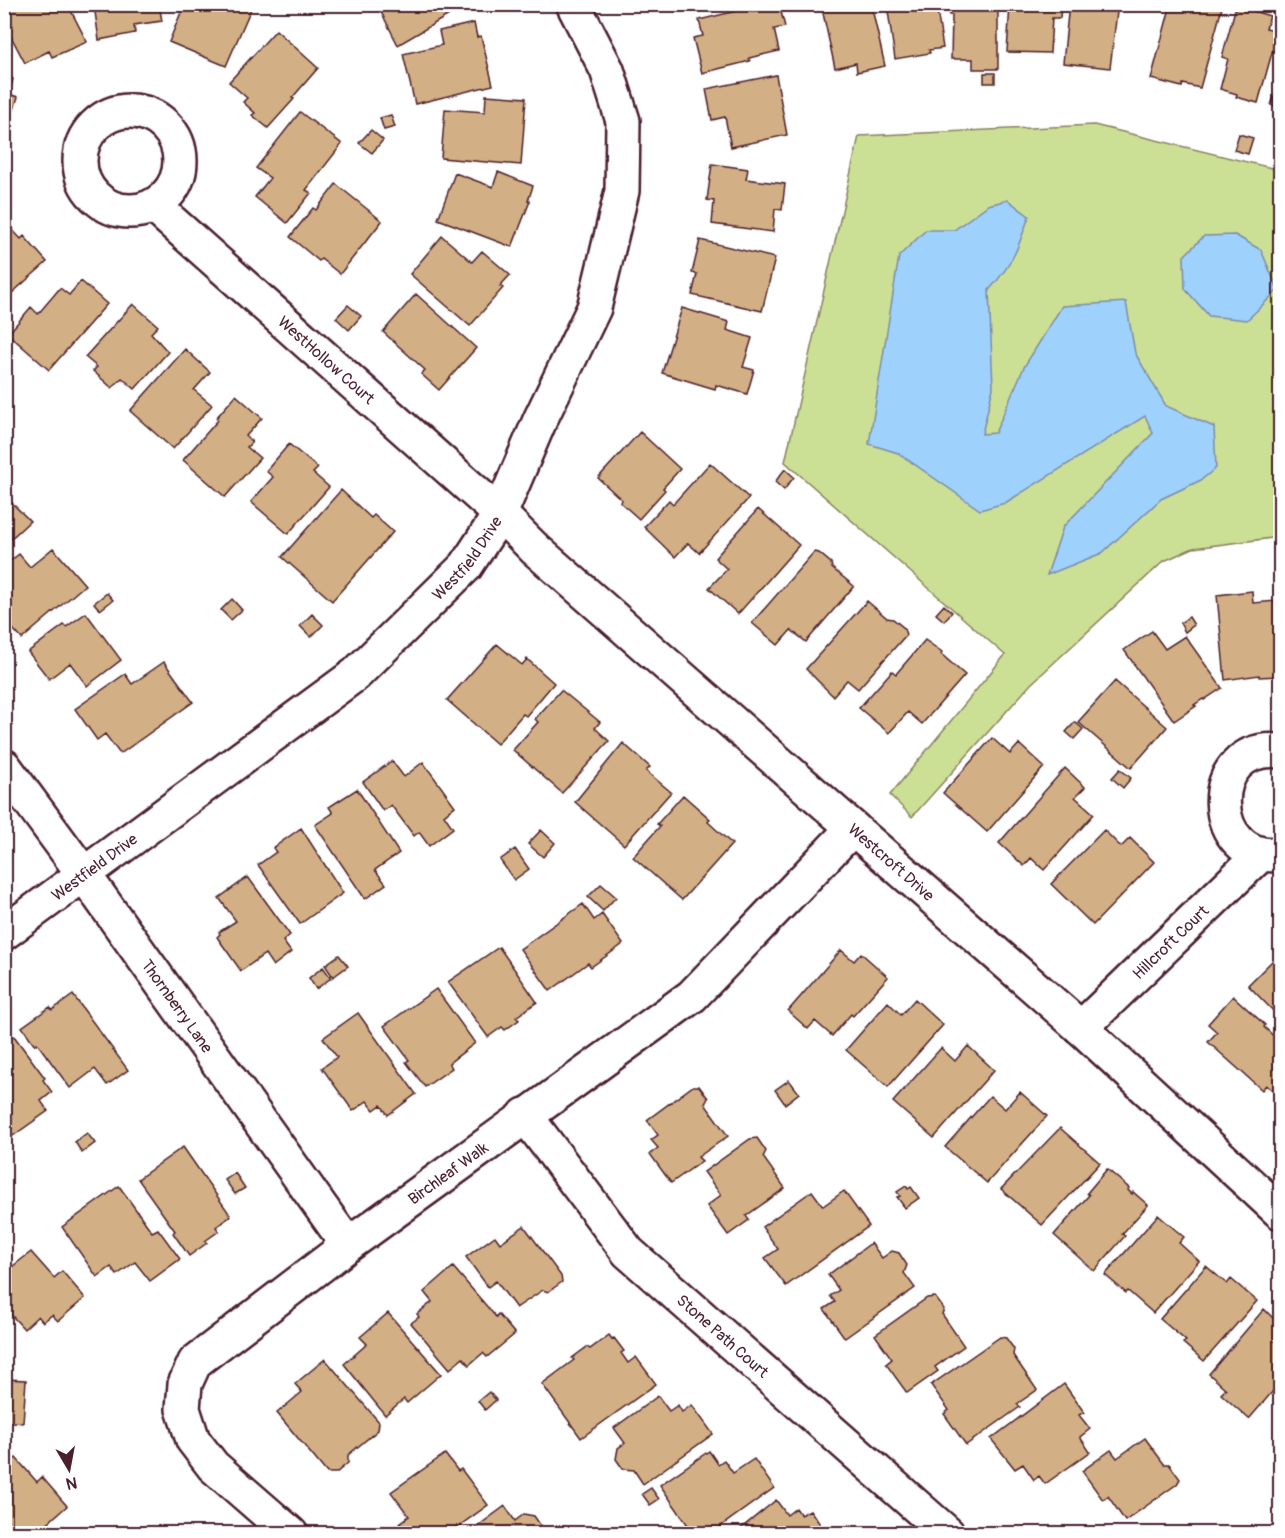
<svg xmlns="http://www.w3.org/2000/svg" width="1285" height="1538" viewBox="0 0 1285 1538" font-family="Pangolin,sans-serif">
<rect width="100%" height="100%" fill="#fff"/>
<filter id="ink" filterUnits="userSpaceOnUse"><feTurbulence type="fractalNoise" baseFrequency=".0167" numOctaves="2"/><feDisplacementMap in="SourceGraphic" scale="12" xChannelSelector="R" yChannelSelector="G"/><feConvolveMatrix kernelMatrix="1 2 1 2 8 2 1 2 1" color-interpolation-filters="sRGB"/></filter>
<g filter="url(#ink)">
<path fill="#cce095" stroke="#8b8060" stroke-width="1.5" d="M1094,125L1280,170V537L1193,548L1164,561L1031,684L912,817L890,795L1005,655L785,462L859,136Z"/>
<path fill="#9ed2fc" stroke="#7c8aa8" stroke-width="1.5" d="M1008,200L1029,216C1018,249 1012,265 989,290L993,388L982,434L995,433L1024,367L1062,306L1126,302L1135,353L1166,406L1214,427L1216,468L1201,480L1161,499L1102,553L1047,575L1063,527L1153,433L1145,416L1005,503L980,510L898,453L869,444L899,256L926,230H954L988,205Z
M1235,235L1261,250L1278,290L1247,320L1209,316L1185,289L1184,256L1204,236Z"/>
<path fill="#d2af84" stroke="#4a1f2b" stroke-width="1.5" d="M4,4H64L66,8L69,7L87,42L52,57L49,51L25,63L4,23Z
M159,4L162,21L134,25L135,33L99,40L94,5Z
M189,4H253L226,66L169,42L182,10L186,11Z
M377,4H466V5L398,45Z
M765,4H779L785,27L774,29L779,51L749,58L750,61L702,73L693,38L703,36L699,20Z
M821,4H871L885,66L857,72L856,63L835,68Z
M887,4H936L943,48L929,50L930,53L895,59Z
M949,4H998V69H973V59H951L952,15H949Z
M1010,4H1061L1060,18H1052L1050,53L1007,52Z
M1069,4H1118L1110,68L1063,63Z
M1171,4H1223L1200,88L1183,84L1182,87L1151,79Z
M1236,6L1270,16L1266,28L1278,31L1258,103L1236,97L1237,94L1220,89L1228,59L1222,57Z
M474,23L477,37L481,36L493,85L415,104L403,54L442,45L439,31Z
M276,30L318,68L292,98L294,99L268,128L252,115L255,113L243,102L247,98L229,82Z
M984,73H995V83H984Z
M776,75L787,135L731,147L725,117L712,120L706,89Z
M4,77L13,79L9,94L18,97L6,134L4,133Z
M1280,81V108L1271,105Z
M486,95L526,98L521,165L441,158L445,109L485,112Z
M300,112L342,144L306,190L311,193L287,223L255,197L270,178L256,168Z
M391,115L395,127L384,130L380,118Z
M371,130L383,140L372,153L359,143Z
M1239,134L1253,138L1248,154L1234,150Z
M712,164L748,169L746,179L785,184L782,210L775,209L773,232L712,224L714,201L707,200Z
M498,172L533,186L528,201H530L512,247L438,219L455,173L493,187Z
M336,184L382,221L340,274L321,259L319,261L290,237L313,208L316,210Z
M7,224L21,239L24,236L47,262L4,300V226Z
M442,236L472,262L482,251L510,275L500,286L503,288L470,326L410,274Z
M700,240L775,258L762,311L692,295L697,274L692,273Z
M81,281L107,304L49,370L8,334L31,307L38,314L60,288L69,295Z
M416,294L476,348L439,390L421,374L425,370L383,332Z
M133,304L158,326L151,333L168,352L135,389L122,378L112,388L93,371L97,367L85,357Z
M348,305L361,316L349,330L336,318Z
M682,308L729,322L727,330L752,338L743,367L754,370L747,394L716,385L715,389L662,373Z
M185,349L210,372L194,390L212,405L173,449L130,411Z
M236,395L262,418L246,436L252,442L247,447L260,458L225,497L183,460L218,420L216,418Z
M640,432L680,469L663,488L665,490L639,519L620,502L622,500L598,478Z
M289,444L318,468L313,473L329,487L288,534L251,502L273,477L266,471Z
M710,463L749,498L699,553L688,543L675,557L644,527L669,500L673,504Z
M785,469L794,477L784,490L775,482Z
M341,490L371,518L374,515L393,532L332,601L282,557Z
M4,495L30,521L4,545Z
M758,509L799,545L738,614L709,588L727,569L715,558Z
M53,548L85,585L22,639L4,619V566L19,554L30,567Z
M814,552L819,553L831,563L832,568L854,586L806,642L791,630L778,645L752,623Z
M1252,591L1253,603L1277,601L1280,676L1259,677V675L1225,680L1217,595Z
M107,593L113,600L100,610L94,603Z
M232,599L242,610L231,620L221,610Z
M867,601L887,618L893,619L904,628L906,635L858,689L847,680L833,696L806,669Z
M944,605L952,612L944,621L936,614Z
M86,613L121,660L87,686L70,663L49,679L28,652L64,625L66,627Z
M312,614L323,625L311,637L300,626Z
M1189,617L1194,625L1185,632L1180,623Z
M1152,631L1165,649L1185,636L1222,688L1204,700L1203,699L1194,705L1196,706L1174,721L1124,650Z
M925,640L942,652L941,654L965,675L922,724L908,712L889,733L859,708L892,671L896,674Z
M497,644L522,665L527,659L554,683L526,716L523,714L497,744L447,700Z
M164,662L193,702L120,754L105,734L97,740L75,709L125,674L132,684Z
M1115,681L1167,727L1131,768L1078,722Z
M561,690L600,722L595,728L609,741L562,793L513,750L538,722L535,719Z
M1075,722L1083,729L1074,739L1066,732Z
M992,738L1010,754L1019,744L1044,767L987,832L943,793Z
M623,743L650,767L646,771L671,792L624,845L575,802Z
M392,761L404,777L423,762L455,806L444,815L453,828L429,846L419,832L414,836L391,805L383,811L363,782Z
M1065,768L1085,787L1075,797L1094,814L1044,870L1031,858L1024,866L999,843Z
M1120,769L1131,778L1123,788L1112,778Z
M357,789L399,853L375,870L386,884L365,899L315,825L333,813L329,807Z
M683,795L710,819L708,822L732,844L682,900L633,857L660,826L657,824Z
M301,828L343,893L300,924L258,865L276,852L273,848Z
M541,830L555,843L543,857L528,844Z
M1104,830L1121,847L1130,838L1154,862L1093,925L1051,884Z
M515,849L529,869L514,880L500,860Z
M248,877L290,935L283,941L291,952L273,966L265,954L241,971L217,937L220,934L219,932L236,921L219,898Z
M601,884L616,897L603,911L588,897Z
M583,904L594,920L602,914L623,944L591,967L588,963L550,991L520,949Z
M499,947L537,1002L516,1017L519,1020L505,1030L502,1027L488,1037L448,982Z
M841,950L854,961L861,953L888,977L853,1016L851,1014L832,1036L815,1021L808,1029L788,1011Z
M1280,953V1018L1248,985Z
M339,955L348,966L333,977L325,965Z
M323,967L331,978L316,989L309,978Z
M436,989L475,1043L449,1063L452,1068L425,1087L406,1062L409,1060L384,1026Z
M73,995L128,1070L107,1085L95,1069L70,1088L37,1043L35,1045L22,1027L50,1007L52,1010Z
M1233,996L1265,1025L1264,1027L1280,1042V1096L1266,1085L1262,1090L1208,1042L1217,1032L1208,1024Z
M915,999L943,1025L888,1087L846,1050L888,1002L901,1015Z
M358,1013L416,1094L388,1115L381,1105L374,1110L367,1101L353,1111L322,1068L337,1057L323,1038Z
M14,1036L45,1078L43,1080L52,1092L41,1101L48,1111L7,1140L4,1137V1043Z
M968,1046L994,1070L934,1138L893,1102L941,1048L955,1061Z
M789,1080L799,1093L785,1104L775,1090Z
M693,1086H699L708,1098L705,1104L728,1136L698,1157L702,1161L671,1183L650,1154L658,1148L651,1140L658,1135L647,1120Z
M1020,1092L1047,1116L987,1183L945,1147L990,1096L1005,1109Z
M1060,1128L1100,1163L1042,1225L1001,1189Z
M87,1133L95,1143L82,1153L75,1142Z
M757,1138L766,1151L763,1157L785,1188L746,1216L749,1220L728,1235L707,1206L721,1195L704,1172L750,1139Z
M183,1147L231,1216L216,1227L219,1231L205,1241L207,1243L189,1256L173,1233L175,1231L138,1179Z
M1107,1169L1129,1188L1128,1190L1132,1194L1133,1192L1148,1205L1122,1234L1125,1236L1094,1271L1054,1235L1089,1195L1087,1193Z
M235,1173L245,1188L235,1194L225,1180Z
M119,1186L152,1232L158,1229L180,1259L150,1281L135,1262L117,1275L111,1267L97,1277L62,1227Z
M906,1186L908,1189L911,1187L919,1198L905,1208L897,1197L900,1196L897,1192Z
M812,1191L823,1206L844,1191L869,1226L786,1286L765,1258L778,1249L762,1227Z
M1158,1215L1184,1237L1179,1243L1199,1261L1153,1313L1128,1291L1126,1293L1105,1275Z
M524,1226L561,1276L562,1282L548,1292L543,1290L516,1308L496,1281L488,1287L466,1257L495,1236L500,1243Z
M871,1243L882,1258L892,1251L899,1253L907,1265L904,1273L915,1288L845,1338L824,1309L835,1302L830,1296L839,1290L828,1275Z
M31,1252L54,1278L62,1271L85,1298L58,1321L52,1315L43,1322L38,1316L24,1329L4,1307V1273Z
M1206,1266L1227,1284L1231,1279L1257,1301L1204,1361L1183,1343L1186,1341L1160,1319Z
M453,1267L496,1317L498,1314L515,1334L487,1357L483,1353L469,1365L463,1358L450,1369L411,1323L419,1317L417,1314L432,1302L424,1292Z
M935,1297L944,1309L942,1314L964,1346L935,1367L938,1371L907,1393L886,1364L892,1359L875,1335L927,1298Z
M1264,1309L1280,1325V1383L1249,1419L1221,1394L1226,1389L1209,1374Z
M388,1313L441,1374L407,1403L404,1399L385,1415L344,1364L367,1344L360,1337Z
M609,1335L612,1339L614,1338L624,1351L621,1353L628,1363L636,1357L656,1384L581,1438L542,1384L574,1360L572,1358L587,1347L590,1349Z
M1000,1337L1006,1338L1014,1349L1013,1355L1037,1390L1017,1404L1020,1407L966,1445L944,1414L949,1410L931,1385Z
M325,1359L379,1422L378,1430L348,1455V1463L336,1473H327L277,1413L302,1392L295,1384Z
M4,1367L5,1379L26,1380L23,1423L4,1421Z
M1064,1384L1084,1412L1079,1415L1090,1429L1080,1437L1090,1452L1045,1484L1039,1476L1034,1480L1023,1464L1015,1469L991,1439Z
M489,1392L496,1400L485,1410L478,1401Z
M658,1396L669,1411L678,1405L682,1412L692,1405L713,1434L643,1484L634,1470L623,1469L616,1459L618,1448L625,1443L614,1428Z
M1145,1438L1164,1464H1169L1180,1479L1177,1484L1125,1521L1108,1496L1103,1500L1082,1471L1111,1450L1117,1458Z
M709,1451L718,1464L724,1460L733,1473L754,1459L774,1488L710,1534H694L660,1485Z
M445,1454L458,1471L461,1469L488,1505L448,1534H408L400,1523L409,1516L391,1492Z
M16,1458L37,1482L42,1477L67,1506L35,1534H4V1467Z
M651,1488L659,1499L650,1505L642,1494Z
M776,1500L787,1515L796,1508L801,1515L810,1510L827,1534H734Z
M505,1506L515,1521L524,1514L534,1516L541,1526L540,1534H467Z"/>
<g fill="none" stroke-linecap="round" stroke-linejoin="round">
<g stroke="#4a1f2b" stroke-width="38">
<g id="street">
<circle cx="130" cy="161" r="50"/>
<path id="s1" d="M154,206L500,514L535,549L1081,1028L1280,1212"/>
<path d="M1280,751C1201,742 1208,865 1280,854"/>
<path id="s2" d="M4,766L85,876L348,1245"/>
<path id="s3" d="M4,933L356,674L466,566L500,514L540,420L594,308L622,191L623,121L607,70L573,4"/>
<path id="s4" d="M1081,1028L1261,854"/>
<path id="s5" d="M525,1115L628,1252L948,1534"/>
<path id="s6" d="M291,1534L213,1466L193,1440L183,1409L185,1384L195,1362L348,1245L692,996L853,828"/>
</g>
</g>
<use href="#street" stroke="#fff" stroke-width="33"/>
</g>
</g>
<g text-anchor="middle" stroke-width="4.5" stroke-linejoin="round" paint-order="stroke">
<g font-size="16" fill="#4a1f2b" stroke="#fff">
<text dy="6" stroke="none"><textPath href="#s1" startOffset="231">WestHollow Court</textPath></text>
<text dy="6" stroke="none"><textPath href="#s3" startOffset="598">Westfield Drive</textPath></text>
<text dy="6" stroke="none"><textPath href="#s1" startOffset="987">Westcroft Drive</textPath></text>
<text dy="6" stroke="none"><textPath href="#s3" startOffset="112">Westfield Drive</textPath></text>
<text dy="6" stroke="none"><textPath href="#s4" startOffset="124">Hillcroft Court</textPath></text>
<text dy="6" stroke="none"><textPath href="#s2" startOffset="296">Thornberry Lane</textPath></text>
<text dy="6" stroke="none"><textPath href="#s6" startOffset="534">Birchleaf Walk</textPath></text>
<text dy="6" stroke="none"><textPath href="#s5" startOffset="298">Stone Path Court</textPath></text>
</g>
</g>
<rect width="1285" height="1538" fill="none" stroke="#fff" stroke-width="24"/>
<rect x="12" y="12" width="1261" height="1514" fill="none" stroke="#4a1f2b" stroke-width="2" filter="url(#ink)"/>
<g transform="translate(69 1469) rotate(170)" stroke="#ffffff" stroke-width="4.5" paint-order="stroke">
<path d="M0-4.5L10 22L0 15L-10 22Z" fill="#4a1f2b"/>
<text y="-9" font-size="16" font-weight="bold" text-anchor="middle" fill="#4a1f2b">N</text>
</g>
</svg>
